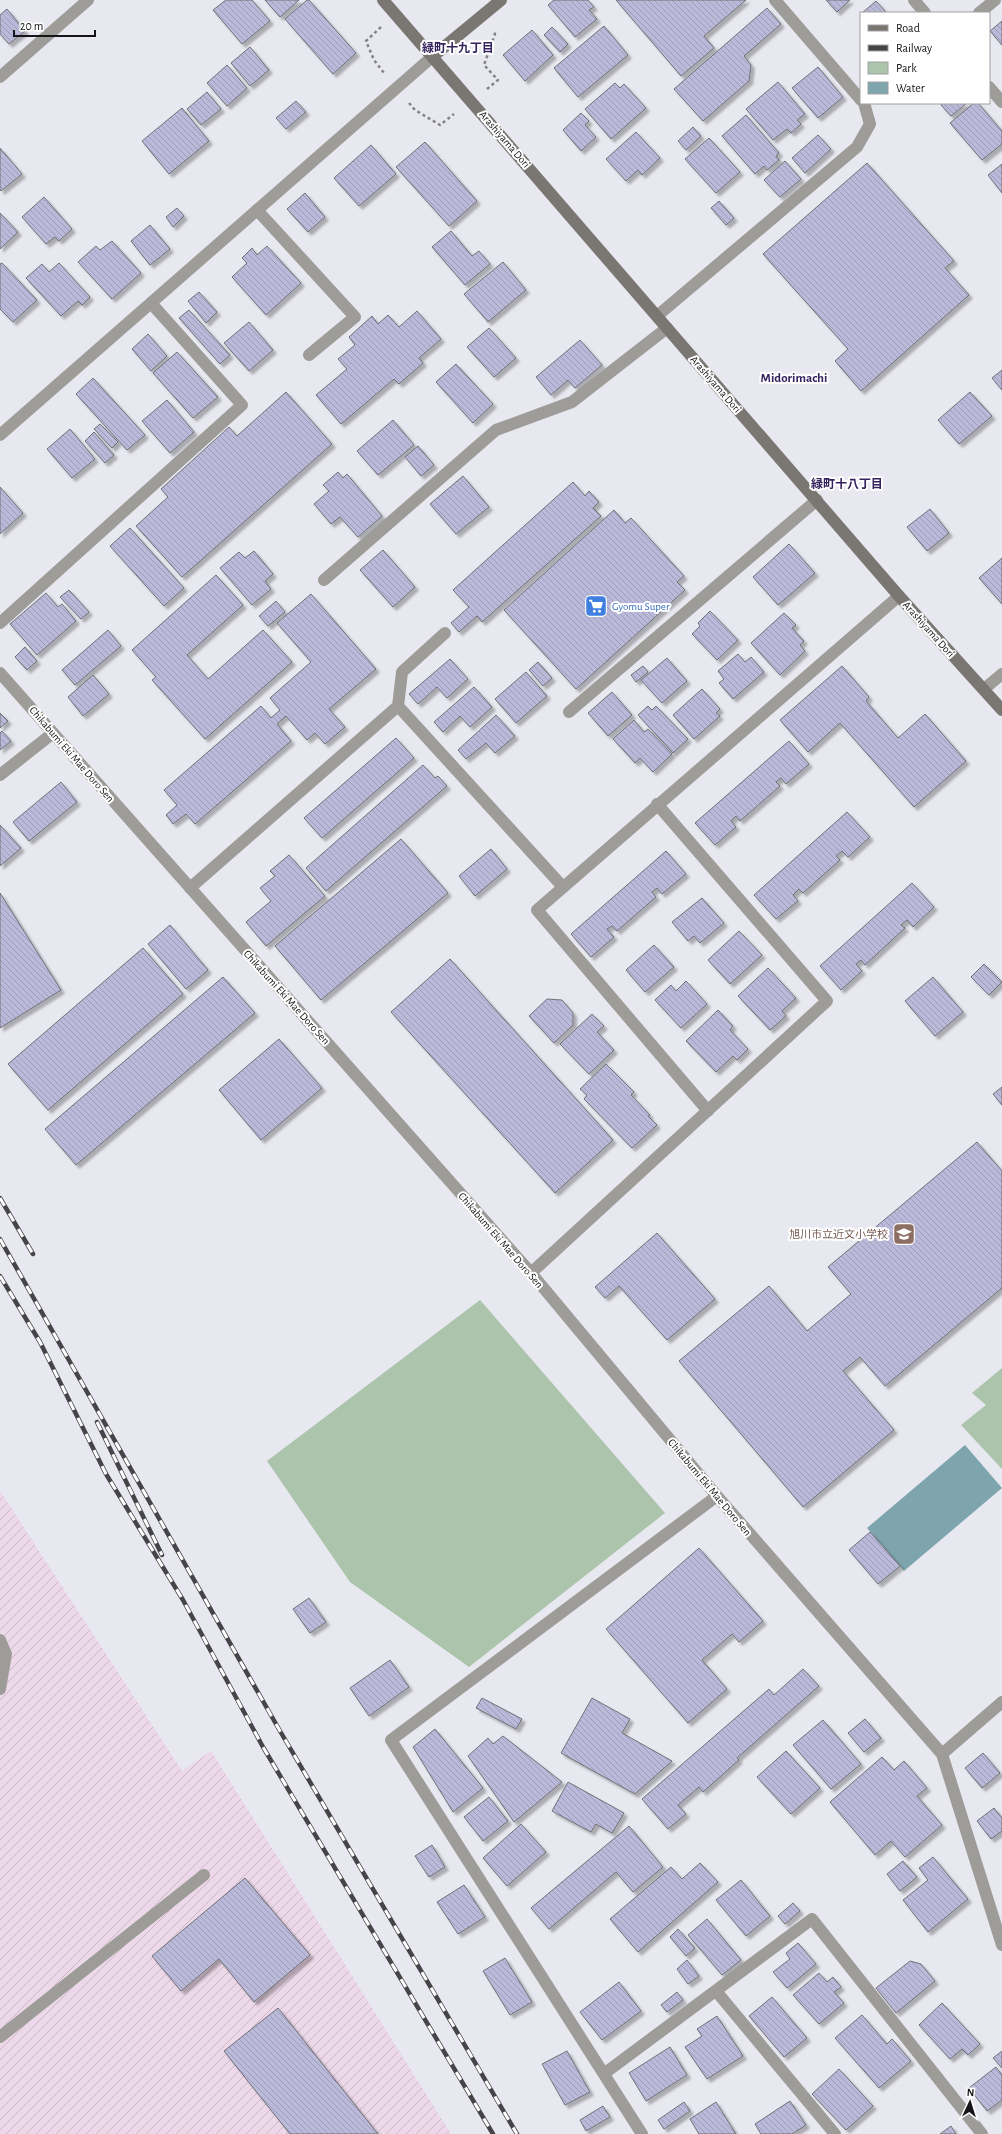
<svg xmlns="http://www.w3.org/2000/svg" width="1002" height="2134" viewBox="0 0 1002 2134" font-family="'Alegreya Sans','Noto Sans JP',sans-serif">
<defs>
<pattern id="industrial-furrows" width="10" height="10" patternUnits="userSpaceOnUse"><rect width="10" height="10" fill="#ecd8e8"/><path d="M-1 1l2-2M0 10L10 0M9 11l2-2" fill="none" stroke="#cab8c6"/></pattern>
<pattern id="building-back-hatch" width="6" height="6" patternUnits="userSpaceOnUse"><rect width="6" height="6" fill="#bab9d9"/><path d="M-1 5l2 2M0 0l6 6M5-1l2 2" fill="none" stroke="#9f9eba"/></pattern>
<filter id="shadow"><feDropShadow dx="3.5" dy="3.5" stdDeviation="1" flood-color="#0004"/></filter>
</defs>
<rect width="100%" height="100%" fill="#e8e8f0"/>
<path fill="url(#industrial-furrows)" d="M0,1491L182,1771L211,1751L451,2134H0Z"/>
<path fill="#acc4ab" d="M480,1300L665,1513L469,1667L350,1582L267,1461Z
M1002,1368V1469L961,1425L986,1405L972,1393Z"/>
<path fill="#7ea5ae" d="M965,1445L1002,1488L904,1571L867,1528Z"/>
<path fill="url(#building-back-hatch)" stroke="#707077" filter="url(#shadow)" d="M226,0H252L270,21L242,44L213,10Z
M265,0H299L280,17Z
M307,0H309L356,53L333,74L285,19Z
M554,0H588L594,7L589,10L597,19L575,37L548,5Z
M616,0H746L704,36L714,48L681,76Z
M826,0H850L837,12Z
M876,1L885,11L883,13H862Z
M767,8L781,24L744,56L751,65L749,81L703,121L674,89Z
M7,9L25,31L9,44L0,34V15Z
M1002,21V45L990,31Z
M604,26L628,55L578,97L554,68Z
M552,27L568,44L560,52L544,35Z
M532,30L553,55L525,81L503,55Z
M250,47L269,70L250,86L231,63Z
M227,65L247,88L227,106L207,83Z
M818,67L843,97L818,118L792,88Z
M778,82L805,114L797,120L801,124L791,133L787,129L773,140L746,109Z
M615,83L620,88L624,84L646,108L611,139L585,109Z
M207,92L221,109L201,125L187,109Z
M296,101L306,112L286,129L276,118Z
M943,103H967L951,116L941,105Z
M974,103H978L1002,131V144L982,160L950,123Z
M182,108L209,141L169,174L142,141Z
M581,113L589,121L585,125L596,137L581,151L563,130Z
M746,115L779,153L776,156L779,160L767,170L764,166L755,174L722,136Z
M693,127L701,136L686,150L678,141Z
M636,132L660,158L642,175L638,170L626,181L606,159Z
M818,135L831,149L805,173L792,158Z
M709,138L740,172L716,193L685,159Z
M425,142L477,201L449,226L396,167Z
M371,145L396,174L359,206L334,178Z
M0,148L22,174L1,191L0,190Z
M785,161L801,179L780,197L764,180Z
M867,163L954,261L945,268L969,295L861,391L835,361L848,349L763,254Z
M1002,164V193L988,175Z
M305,193L325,217L308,232L287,209Z
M44,197L72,229L59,241L55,237L46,244L22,217Z
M719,201L734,218L726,225L711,208Z
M177,208L184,216L173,227L166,217Z
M0,213L18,232L0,249Z
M150,225L170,249L150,265L131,241Z
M451,231L472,256L479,251L490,264L465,285L432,247Z
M112,241L141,273L112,299L78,262L96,246L100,250Z
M267,246L301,283L266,315L232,277L247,263L242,258L252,248L257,255Z
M503,262L526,290L488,322L464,294Z
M2,263L37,300L13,322L0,309V264Z
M59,263L90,297L82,305L78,301L61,316L26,278L42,264L49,272Z
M199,292L217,312L206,323L188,301Z
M189,310L230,355L220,364L179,318Z
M417,311L441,339L419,358L423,363L399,384L394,379L341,424L316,395L347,369L338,359L355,345L349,337L372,316L378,324L388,315L399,327Z
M249,322L273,350L249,371L224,343Z
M489,328L516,358L494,377L467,347Z
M148,334L167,356L151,371L132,349Z
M580,340L602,365L575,388L568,380L551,395L536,377Z
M177,352L218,397L193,418L153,373Z
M456,364L493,404L473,423L436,382Z
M1002,370V390L992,378Z
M93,378L145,435L127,450L76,394Z
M286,392L332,444L182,577L136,526L168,497L161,489L229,427L237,436Z
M970,392L992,416L959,444L938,420Z
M167,400L194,432L170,453L142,421Z
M393,420L414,445L378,475L357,451Z
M100,424L118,442L112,448L94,429Z
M70,429L95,459L72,478L47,449Z
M94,432L114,455L105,463L85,441Z
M418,446L434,465L421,476L405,457Z
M338,472L343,478L347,474L382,516L358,537L340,517L331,524L314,504L329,491L323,485Z
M463,476L489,507L456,534L430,504Z
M573,482L585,496L589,491L599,502L593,508L601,516L482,622L477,616L459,632L451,623L469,607L453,590Z
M0,487L23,513L0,534Z
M930,509L949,533L927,551L907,527Z
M614,510L625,523L631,518L684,576L677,582L685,590L576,689L504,610Z
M130,528L184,588L164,606L110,546Z
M789,544L815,573L778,605L753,577Z
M383,550L415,587L393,607L360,570Z
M254,551L273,574L265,581L271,589L252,605L220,568L239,552L245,558Z
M1002,558V604L979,578Z
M216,575L243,605L187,655L208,679L263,630L292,662L205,739L152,680L156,677L132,650Z
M69,590L89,612L81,619L60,597Z
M46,593L58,607L62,604L76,621L37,655L10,624Z
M311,594L376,669L329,709L345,727L325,744L315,733L307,740L286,716L277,724L291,741L195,824L186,814L173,824L166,815L177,805L164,790L261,706L271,718L280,710L270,698L311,662L277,623Z
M276,601L285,612L268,626L259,616Z
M710,611L738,640L717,660L692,634L700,626L698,623Z
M784,613L796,625L792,628L804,641L800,645L805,651L780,675L751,643Z
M108,630L121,646L75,685L62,670Z
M25,647L37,661L27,670L15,657Z
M738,654L745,662L751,657L764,672L733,699L719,683L724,679L718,671Z
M667,658L687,681L662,703L641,680Z
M450,659L468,679L447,698L437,687L418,704L409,694Z
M538,662L552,678L543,686L529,670Z
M643,666L648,672L636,682L631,675Z
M842,666L869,697L866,701L898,738L925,714L966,761L914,807L840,723L808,752L780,720Z
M526,672L547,696L516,723L495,699Z
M93,675L109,694L83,716L68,697Z
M474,687L492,707L470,727L460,716L443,732L434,722Z
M702,689L720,709L716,713L720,716L694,739L673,715Z
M612,692L632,715L608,736L588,713Z
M648,706L652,710L656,706L688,739L673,753L638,715Z
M0,713L8,721L0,728Z
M496,715L515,736L495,753L486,743L466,759L458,750Z
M634,720L644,732L648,729L672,754L653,772L640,758L635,763L613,739Z
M2,731L11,741L0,750V733Z
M396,738L414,758L322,838L304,818Z
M789,741L809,764L786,784L781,778L776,782L780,786L740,821L736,816L731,821L736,827L715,845L695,823Z
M423,765L435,778L438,776L447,786L326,891L306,868Z
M61,782L77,802L29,841L13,822Z
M847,812L870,837L848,857L842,851L836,856L840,860L803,893L799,889L793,895L798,901L776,919L754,895Z
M0,825L21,848L0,866Z
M401,839L448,893L321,1000L275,946Z
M491,849L507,869L475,896L459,876Z
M666,851L686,874L662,894L657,888L652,892L656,897L617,931L612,926L607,929L614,937L591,957L571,934Z
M289,855L325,896L266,946L246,922L271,901L260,888L275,876L270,871Z
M912,883L934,907L913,927L907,920L901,925L905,928L865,965L861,960L856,964L862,971L841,990L820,966Z
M0,893L61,990L0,1028Z
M702,898L724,923L700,943L694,936L688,941L672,922Z
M170,925L208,970L186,989L148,944Z
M739,931L762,955L730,984L708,960Z
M654,945L674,967L645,992L626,970Z
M143,948L183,994L48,1110L8,1064Z
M450,959L613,1140L555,1193L391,1012Z
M984,964L1002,982L989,995L971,977Z
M768,968L796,998L782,1011L786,1016L770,1030L738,996Z
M223,977L255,1013L76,1165L45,1129Z
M933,977L963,1012L935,1036L905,1001Z
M686,981L707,1004L681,1028L655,1000L671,985L676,991Z
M547,999L562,1000L573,1013V1025L554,1043L529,1016Z
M718,1010L733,1026L730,1030L748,1049L737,1060L733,1056L716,1072L686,1041Z
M592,1014L604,1026L597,1032L614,1050L589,1074L560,1044Z
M279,1039L322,1088L261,1140L219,1090Z
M606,1064L634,1092L631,1095L650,1115L648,1116L657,1125L632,1148L584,1099L587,1095L580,1089Z
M1002,1087V1105L993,1094Z
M977,1142L1002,1171V1288L885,1386L860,1357L843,1371L894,1430L803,1507L679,1361L769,1286L807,1331L851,1294L828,1267Z
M657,1233L715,1299L667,1340L619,1286L605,1298L595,1287Z
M870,1532L900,1566L878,1584L849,1550Z
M699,1548L763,1621L739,1642L732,1634L702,1660L727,1689L688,1723L606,1629Z
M309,1598L326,1622L310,1633L293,1609Z
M390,1660L409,1687L369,1716L350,1688Z
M803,1669L819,1686L737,1758L739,1760L703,1792L699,1787L678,1805L686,1814L668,1829L642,1799L769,1689L774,1695Z
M482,1698L522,1719L516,1729L476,1708Z
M592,1698L630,1719L622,1733L672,1761L635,1794L561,1753Z
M865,1719L881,1738L864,1752L848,1733Z
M823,1720L861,1764L831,1789L793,1745Z
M435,1729L483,1788L453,1812L413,1747Z
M503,1736L562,1782L514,1822L468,1756L488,1738L493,1744Z
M786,1751L820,1788L791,1814L757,1777Z
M983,1753L1000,1773L982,1788L965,1768Z
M882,1757L894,1770L904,1761L927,1788L917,1796L942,1825L905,1857L891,1841L875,1855L830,1802Z
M568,1782L624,1813L612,1833L596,1824L591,1832L552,1811Z
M489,1797L508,1821L483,1841L464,1817Z
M994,1808L1002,1818V1831L991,1839L977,1821Z
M521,1824L546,1852L507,1886L483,1858Z
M629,1826L663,1867L633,1892L616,1872L549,1929L531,1908Z
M432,1845L445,1867L429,1877L415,1856Z
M933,1857L968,1899L928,1932L903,1900L928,1880L919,1868Z
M903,1861L917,1877L900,1891L887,1874Z
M700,1863L718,1882L638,1952L610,1919L671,1867L682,1879Z
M245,1878L310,1955L254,2002L219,1959L181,1991L152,1956Z
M741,1880L770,1916L746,1936L716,1900Z
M464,1885L485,1917L458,1934L437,1902Z
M793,1903L800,1911L785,1924L778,1916Z
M707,1919L741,1960L722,1975L688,1935Z
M678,1929L695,1948L686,1956L670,1937Z
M798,1943L816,1964L787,1988L773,1972L790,1959L786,1953Z
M505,1958L532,2002L510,2015L483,1971Z
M687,1960L699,1976L688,1984L677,1969Z
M910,1961L921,1964L935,1981L896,2013L876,1988Z
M819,1973L827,1982L833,1977L841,1987L834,1992L844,2003L819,2024L793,1995Z
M619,1982L641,2011L602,2040L580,2012Z
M677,1992L683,2000L667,2012L661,2005Z
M772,1997L807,2038L784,2057L749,2016Z
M942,2003L980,2044L968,2055L962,2049L950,2059L919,2025Z
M278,2008L378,2134H290L224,2051Z
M862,2015L887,2044L892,2039L911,2061L879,2088L835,2038Z
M717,2016L743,2056L707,2079L685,2047L702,2036L697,2029Z
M670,2047L687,2075L646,2101L629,2073Z
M567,2051L590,2092L565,2105L542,2064Z
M1002,2051V2068L993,2058Z
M996,2067L1002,2075V2100L987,2111L969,2088Z
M839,2069L873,2106L846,2130L812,2094Z
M790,2101L806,2125L792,2134H761L755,2124Z
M684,2102L690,2111L664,2129L658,2120Z
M716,2102L736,2134H699L690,2119Z
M603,2106L610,2117L586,2131L580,2120Z
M951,2126L956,2134H940Z"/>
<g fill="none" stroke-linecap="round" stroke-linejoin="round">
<path stroke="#838388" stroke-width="2.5" stroke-dasharray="3 3" stroke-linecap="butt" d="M381,27L366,41L374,60L384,73
M487,89L498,80L484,65L495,34L494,31
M409,103L415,110L440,125L454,114"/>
<path stroke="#9e9c99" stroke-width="12" d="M775,0L861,100
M257,210L355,317L309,355
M657,316L857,147L870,124L864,103
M324,580L496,430L572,402L667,328
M0,623L242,405L151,303
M398,706L402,672L445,633
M569,712L817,500
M0,775L53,733
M190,888L398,706L563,887
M0,1640L6,1654L0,1689
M716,1991L835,2134"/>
<path stroke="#9e9c99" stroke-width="12" d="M914,0L925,13
M979,13L995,0
M0,77L88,0
M989,87L1002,102
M0,435L432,57
M0,673L531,1273L717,1496L942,1754L1002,1945
M984,689L1002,674
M708,1111L537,910L899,596
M531,1273L827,1001L657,804
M942,1754L1002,1702
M0,2037L204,1875
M605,2073L812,1919L982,2134
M642,2134L391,1740L717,1496"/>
<path stroke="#7a7773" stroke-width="12" d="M383,0L899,596L1002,710
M432,57L501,0"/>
<g stroke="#454549" stroke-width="4.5">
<path id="rail" d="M0,1198L33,1254
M0,1239L280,1731L517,2134
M0,1276L40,1342L106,1474L183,1600L263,1747L493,2134
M97,1422L162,1555"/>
</g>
<use href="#rail" stroke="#fff" stroke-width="3" stroke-dasharray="9" stroke-linecap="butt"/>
</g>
<defs>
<g id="supermarket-square" transform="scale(1.15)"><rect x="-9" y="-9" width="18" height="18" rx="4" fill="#3f7fe0" stroke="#fff"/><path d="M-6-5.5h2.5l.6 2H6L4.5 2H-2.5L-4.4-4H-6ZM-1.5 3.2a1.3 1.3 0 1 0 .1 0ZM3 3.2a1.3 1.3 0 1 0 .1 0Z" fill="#fff"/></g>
<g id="school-square" transform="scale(1.15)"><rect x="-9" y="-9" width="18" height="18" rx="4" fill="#8d6e63" stroke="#fff"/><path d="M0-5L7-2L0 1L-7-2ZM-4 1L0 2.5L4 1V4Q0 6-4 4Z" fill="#fff"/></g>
</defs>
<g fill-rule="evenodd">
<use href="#supermarket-square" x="596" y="606"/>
<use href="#school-square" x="904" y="1234"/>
</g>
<g text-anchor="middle" stroke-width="4" stroke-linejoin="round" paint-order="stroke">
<g font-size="11" fill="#151517" stroke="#fff">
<text transform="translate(505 139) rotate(49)" y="4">Arashiyama Dori</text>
<text transform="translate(716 384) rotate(49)" y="4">Arashiyama Dori</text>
<text transform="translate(929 629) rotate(48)" y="4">Arashiyama Dori</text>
<text transform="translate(72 754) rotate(49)" y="4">Chikabumi Eki Mae Doro Sen</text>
<text transform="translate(287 997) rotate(48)" y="4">Chikabumi Eki Mae Doro Sen</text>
<text transform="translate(501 1240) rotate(49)" y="4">Chikabumi Eki Mae Doro Sen</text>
<text transform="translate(710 1487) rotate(50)" y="4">Chikabumi Eki Mae Doro Sen</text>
</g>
<g font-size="11" fill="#366cbe" stroke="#fff" text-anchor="start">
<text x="612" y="610">Gyomu Super</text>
</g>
<g font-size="11" fill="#785e54" stroke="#fff" text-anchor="end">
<text x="888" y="1238">旭川市立近文小学校</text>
</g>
<g font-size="12" font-weight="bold" fill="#34235e" stroke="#fff">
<text x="458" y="52">緑町十九丁目</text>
<text x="847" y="488">緑町十八丁目</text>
</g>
<g font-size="13" font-weight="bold" fill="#34235e" stroke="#fff">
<text x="794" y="382">Midorimachi</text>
</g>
</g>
<rect x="860" y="12" width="130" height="92" fill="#ffffff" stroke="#a1a1a2"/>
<rect x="868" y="25" width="20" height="6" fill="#7a7773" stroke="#a1a1a2"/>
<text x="896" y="32" font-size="12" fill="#151517">Road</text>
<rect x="868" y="45" width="20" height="6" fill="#454549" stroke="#a1a1a2"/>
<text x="896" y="52" font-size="12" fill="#151517">Railway</text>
<rect x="868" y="62" width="20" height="12" fill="#acc4ab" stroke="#a1a1a2"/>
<text x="896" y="72" font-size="12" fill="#151517">Park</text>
<rect x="868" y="82" width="20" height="12" fill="#7ea5ae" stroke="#a1a1a2"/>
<text x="896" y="92" font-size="12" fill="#151517">Water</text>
<g transform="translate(970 2102) rotate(4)" stroke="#ffffff" stroke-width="3" paint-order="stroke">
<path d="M0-3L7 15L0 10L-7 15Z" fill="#151517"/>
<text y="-6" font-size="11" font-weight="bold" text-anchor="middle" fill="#151517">N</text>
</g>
<path d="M14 30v6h81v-6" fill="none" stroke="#151517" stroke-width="2"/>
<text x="20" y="30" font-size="12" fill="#151517" stroke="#ffffff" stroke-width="3" paint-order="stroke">20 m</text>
</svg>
